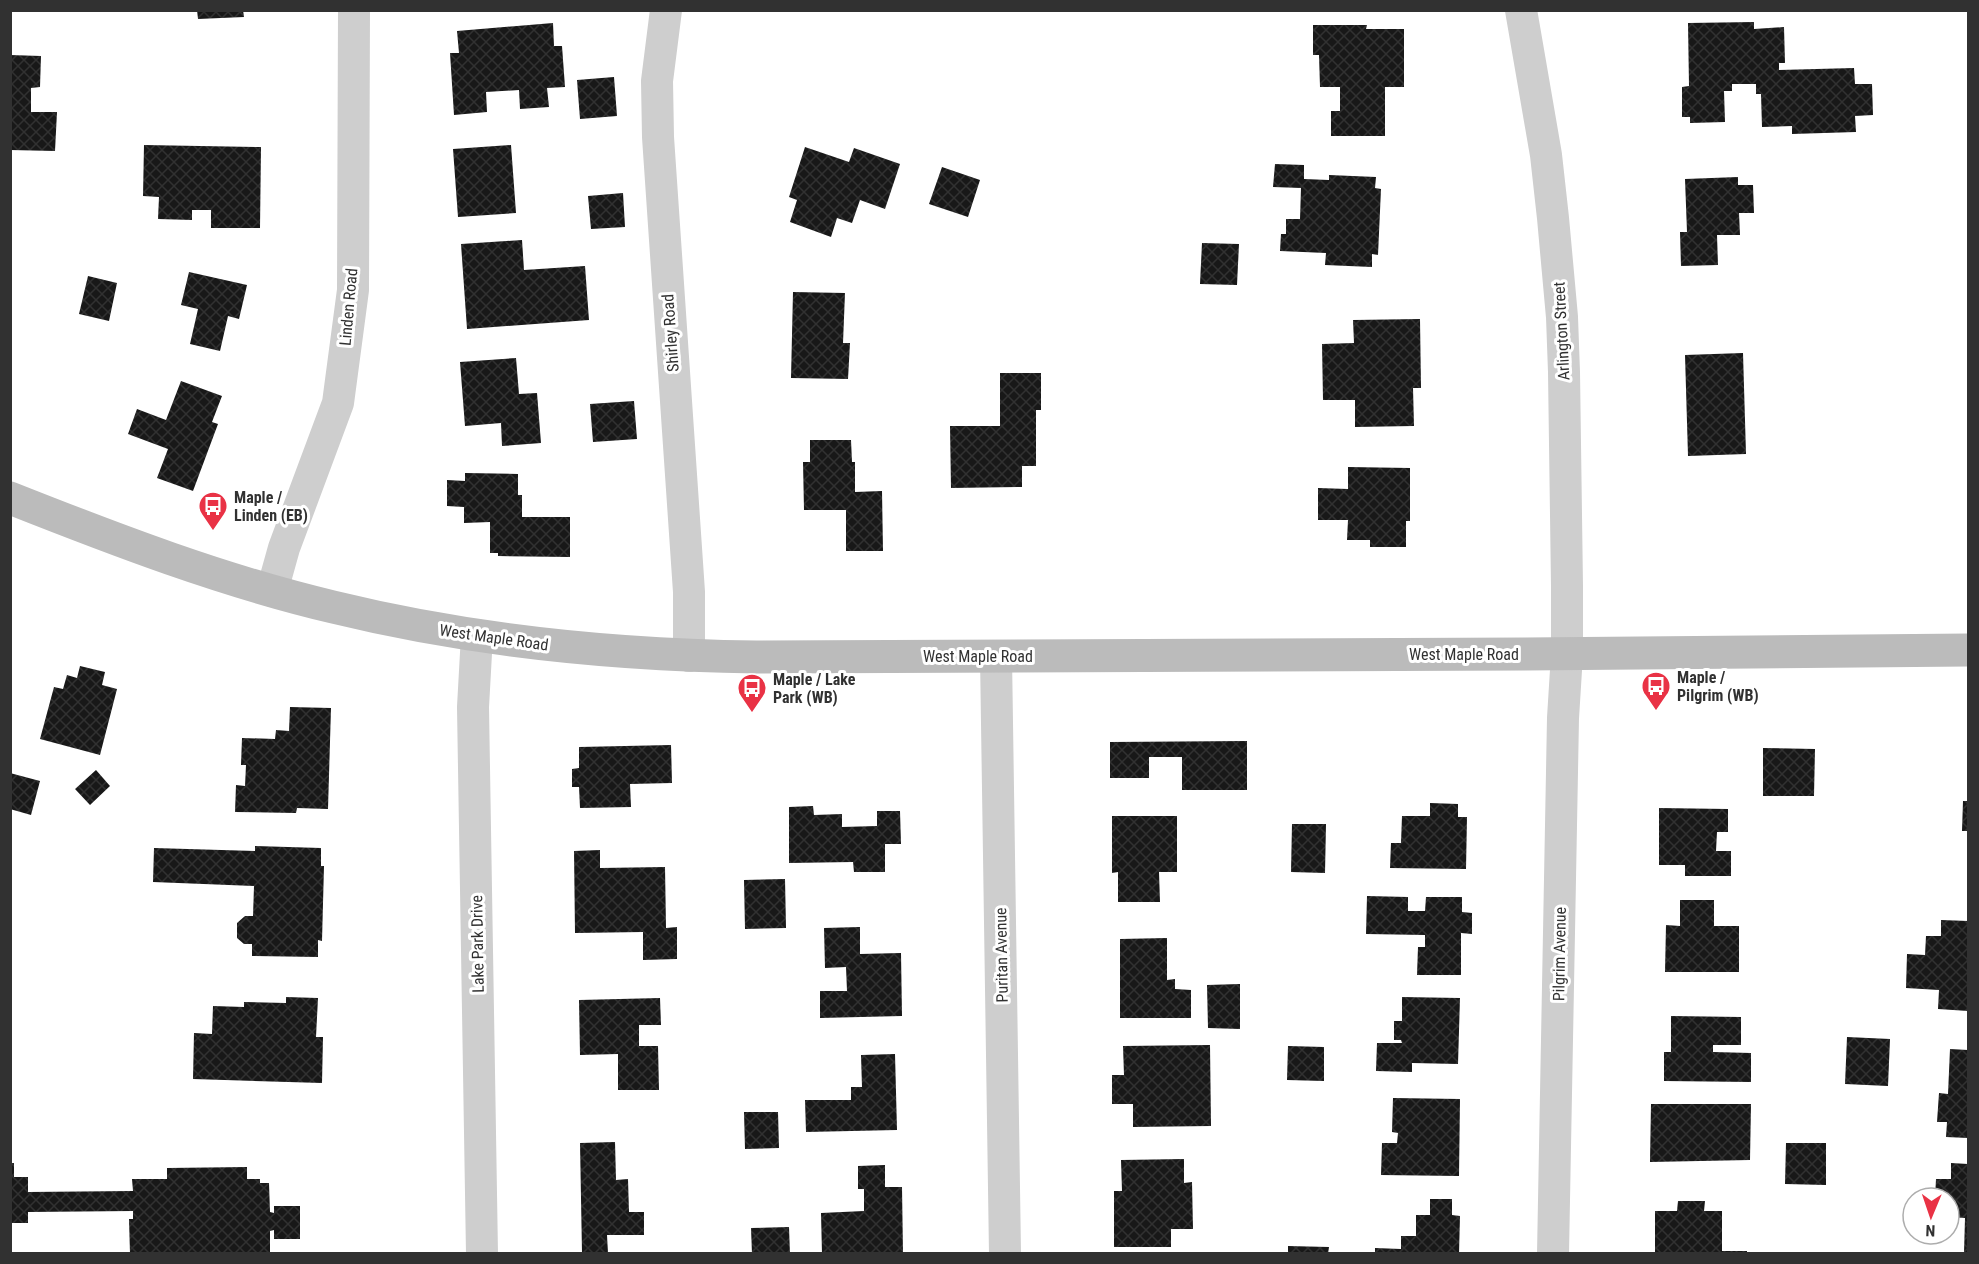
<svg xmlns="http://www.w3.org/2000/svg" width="1979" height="1264" viewBox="0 0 1979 1264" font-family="'Roboto Condensed',sans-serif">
<defs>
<pattern id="building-cross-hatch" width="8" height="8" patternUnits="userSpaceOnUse" patternTransform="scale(1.5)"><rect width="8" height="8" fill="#181818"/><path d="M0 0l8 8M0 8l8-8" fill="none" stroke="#313131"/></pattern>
</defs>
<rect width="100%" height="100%" fill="#fff"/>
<path fill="url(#building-cross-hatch)" d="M197,10H243L244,17L198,19Z
M1754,22V29L1784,27L1785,63H1779V70L1854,68L1855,84H1872L1873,115L1855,116L1856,132L1792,134V126L1762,127L1761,94H1756V84H1732V91H1724L1725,122L1690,123V117H1682V87L1689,86L1688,23Z
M553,23L554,46H562L565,87L547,88L549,107L520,109L519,90L486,92L487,112L454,115L450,53H459L457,31Z
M1313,25H1367L1366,29H1404V87H1385V136H1331V111H1340V87H1320L1319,55H1313Z
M10,55L41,56L40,87L31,88V112H57L55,151L10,150Z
M614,77L617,116L580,119L577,80Z
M144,145L261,147L260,228H211V210H192V220L158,219L159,197L143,196Z
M511,145L516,213L458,217L453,149Z
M805,147L849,162L854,148L900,164L885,209L860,200L852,223L837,218L831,237L790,222L797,200L789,197Z
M1275,164L1304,165V179L1329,180V175L1376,177L1375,188L1381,189L1378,255L1372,254V267L1325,265L1326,253L1280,251L1281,234H1286V219H1300L1301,188L1273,187Z
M942,167L980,180L968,217L929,204Z
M1738,177V185H1753L1754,213H1739L1740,235H1717L1718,265L1681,266L1680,232H1687L1685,179Z
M623,193L625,227L591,229L588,196Z
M522,240L524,270L585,266L589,320L467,329L461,244Z
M1202,243L1239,244L1237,285L1200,284Z
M189,272L247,285L239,319L228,316L220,351L190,344L198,309L181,305Z
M88,276L117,283L109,321L79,314Z
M793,292L845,293L843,343H850L848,379L791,378Z
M1420,319L1421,388H1413L1414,426L1355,427V400H1323L1322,344L1354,343L1353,320Z
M1743,353L1746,454L1688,456L1685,355Z
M516,358L519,394L537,393L541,443L502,446L501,423L465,426L460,362Z
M1000,373H1041V410H1036V466H1022V487L951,488L950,426H1000Z
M181,381L222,396L212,422L218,424L193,491L157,478L168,449L128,434L137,409L166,420Z
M634,401L637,439L593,442L590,404Z
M810,440H851L852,462H855V492L882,491L883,551H846V510H804L803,462H810Z
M1348,467L1410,468V521H1406V547H1370V540H1347L1348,520H1318V488L1348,489Z
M465,473L518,474V495H522V517H570V557L498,556V553H490V522L464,523V507L447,506V480L465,481Z
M80,666L105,672L102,685L117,689L100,755L40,739L54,687L63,689L67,675L77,678Z
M290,707L331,708L328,809L297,808L296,813L235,812L236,785L245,786L246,765H241L242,738L275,739L276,730L289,731Z
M1247,741V790H1182V757H1149V778H1110V742Z
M671,745L672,783L630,784L631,807L580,808L579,787H572V769L579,768V747Z
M1763,748L1815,749L1814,796H1763Z
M96,770L110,786L90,805L75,789Z
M10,773L40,781L31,815L10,809Z
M1963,801H1968V831H1962Z
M1430,803L1458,804V817H1467L1466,869L1390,868L1391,843H1401L1402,816H1430Z
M813,806L814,815L842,814V827L877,826V811H900L901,844H885V872H854L853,862L789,863V807Z
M1659,808L1728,809V832H1717L1716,851H1731V876H1685V865H1659Z
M1112,816H1177V872H1159L1160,902H1118V872L1112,873Z
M1292,824H1326L1325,873L1291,872Z
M255,846L321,848V866H324L322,941L318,940V957L252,956V944H244L237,938V923L245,916H253L254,886L153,882L154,848L255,851Z
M600,850V868L665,867L666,928L677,927V959L643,960V932L575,933L574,851Z
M785,879L786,928L745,929L744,880Z
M1367,896L1408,897V911H1425L1426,897H1462V912L1472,913V934L1461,933V975H1417L1418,947H1425V935L1366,934Z
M1680,900H1714V926H1739V972H1665L1666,925L1680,926Z
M1941,920L1968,921V1011L1938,1009L1939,990L1906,988L1907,954L1925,955L1926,936H1941Z
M860,927V954L901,953L902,1016L820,1018V991H847L846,967L825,968L824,928Z
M1167,938V980L1175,979V989L1191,990V1018H1120V939Z
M1240,984V1029L1208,1028L1207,985Z
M286,997L318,998L316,1037H323L322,1083L193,1079L194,1033L212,1034L213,1006L244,1007V1002L286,1003Z
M1402,997L1460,998L1458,1064L1412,1063V1072L1376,1071L1377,1043H1402L1401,1040H1394V1021H1402Z
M660,998L661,1025H639V1046H658L659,1090H618V1054L580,1055L579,1000Z
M1671,1016L1741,1017V1045H1713V1052L1751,1053V1082L1664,1081V1052H1671Z
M1847,1037L1890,1039L1888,1086L1845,1084Z
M1210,1045L1211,1126L1133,1127V1104H1112V1075H1124L1123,1046Z
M1288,1046L1324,1047V1081L1287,1080Z
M1950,1049L1968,1050V1138L1946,1137L1947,1122H1937L1939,1093L1948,1094Z
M895,1054L897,1130L806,1132L805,1100H851V1087H862L861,1055Z
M1393,1098L1460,1099L1459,1176L1381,1175L1382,1143H1397L1398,1133L1392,1132Z
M1651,1104H1751L1750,1160L1650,1162Z
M744,1112H778L779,1148L745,1149Z
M615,1142L616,1180L628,1179L629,1212H644V1235H607L608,1253H582L580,1143Z
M1786,1143H1826V1185L1785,1184Z
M1184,1159V1183L1192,1182L1193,1229H1171V1247H1114V1191H1122L1121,1160Z
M10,1163H14V1177H28V1192L133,1191L132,1179H167V1168L247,1167V1179H260V1183H269L270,1212L274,1213V1206H300V1239H274V1230L270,1231V1254H130L129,1219H133V1211L28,1212V1223H10Z
M1951,1163L1968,1164V1253H1964L1965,1218L1949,1217V1198H1935L1936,1179H1951Z
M885,1165V1187H902L903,1254H822L821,1213L864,1211V1189H858V1166Z
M1430,1199H1452V1215L1460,1216L1459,1254H1375V1248L1401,1249V1236H1416V1215H1430Z
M1678,1201H1705L1704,1211H1722V1251H1747V1254H1655V1211H1677Z
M789,1227L790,1254H752L751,1228Z
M1288,1246L1329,1247L1328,1254H1288Z"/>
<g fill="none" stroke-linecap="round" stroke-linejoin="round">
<path stroke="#cecece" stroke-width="32" d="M666,10L657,81L658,137L689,592V656
M1521,10L1546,155L1553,218L1562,317L1564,372L1567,586V654L1563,718L1553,1254
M272,591L284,548L338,403L353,290L354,10
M477,635L473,707L482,1254
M996,656L1005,1254"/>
<path stroke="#bbb" stroke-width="33" d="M10,498C116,540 223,581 333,607C472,641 614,655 756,657L1526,654L1968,650"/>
</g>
<defs>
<g id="bus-pin" transform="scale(1.5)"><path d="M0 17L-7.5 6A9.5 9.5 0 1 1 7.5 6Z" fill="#e93245" stroke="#fff"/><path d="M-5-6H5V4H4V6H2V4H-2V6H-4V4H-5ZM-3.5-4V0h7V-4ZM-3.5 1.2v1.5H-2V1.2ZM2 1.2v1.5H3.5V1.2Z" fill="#fff"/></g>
</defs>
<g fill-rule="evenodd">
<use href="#bus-pin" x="213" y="506"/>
<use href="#bus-pin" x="1656" y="686"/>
<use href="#bus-pin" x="752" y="688"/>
</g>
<g text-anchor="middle" stroke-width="6" stroke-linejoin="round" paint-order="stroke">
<g font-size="16" fill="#313131" stroke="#fff">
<text transform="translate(348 307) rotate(-85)" y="6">Linden Road</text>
<text transform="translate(1561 331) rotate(-93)" y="6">Arlington Street</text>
<text transform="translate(670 333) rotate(-94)" y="6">Shirley Road</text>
<text transform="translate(494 637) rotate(8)" y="6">West Maple Road</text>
<text x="1464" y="660">West Maple Road</text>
<text x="978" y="662">West Maple Road</text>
<text transform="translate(477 944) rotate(-91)" y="6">Lake Park Drive</text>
<text transform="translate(1559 954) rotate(-89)" y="6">Pilgrim Avenue</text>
<text transform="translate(1001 955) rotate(-91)" y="6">Puritan Avenue</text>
</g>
<g font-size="16" font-weight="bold" fill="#313131" stroke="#fff" text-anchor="start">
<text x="234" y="503">Maple /<tspan x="234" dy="18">Linden (EB)</tspan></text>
<text x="1677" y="683">Maple /<tspan x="1677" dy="18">Pilgrim (WB)</tspan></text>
<text x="773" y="685">Maple / Lake<tspan x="773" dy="18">Park (WB)</tspan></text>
</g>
</g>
<rect width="1979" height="1264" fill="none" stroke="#313131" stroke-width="24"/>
<g transform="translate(1931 1216) rotate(182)"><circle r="28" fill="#ffffff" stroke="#adadad" stroke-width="1.5"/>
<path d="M0-4.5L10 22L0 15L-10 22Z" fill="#e93245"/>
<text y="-9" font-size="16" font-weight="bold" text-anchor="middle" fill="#313131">N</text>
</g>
</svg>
